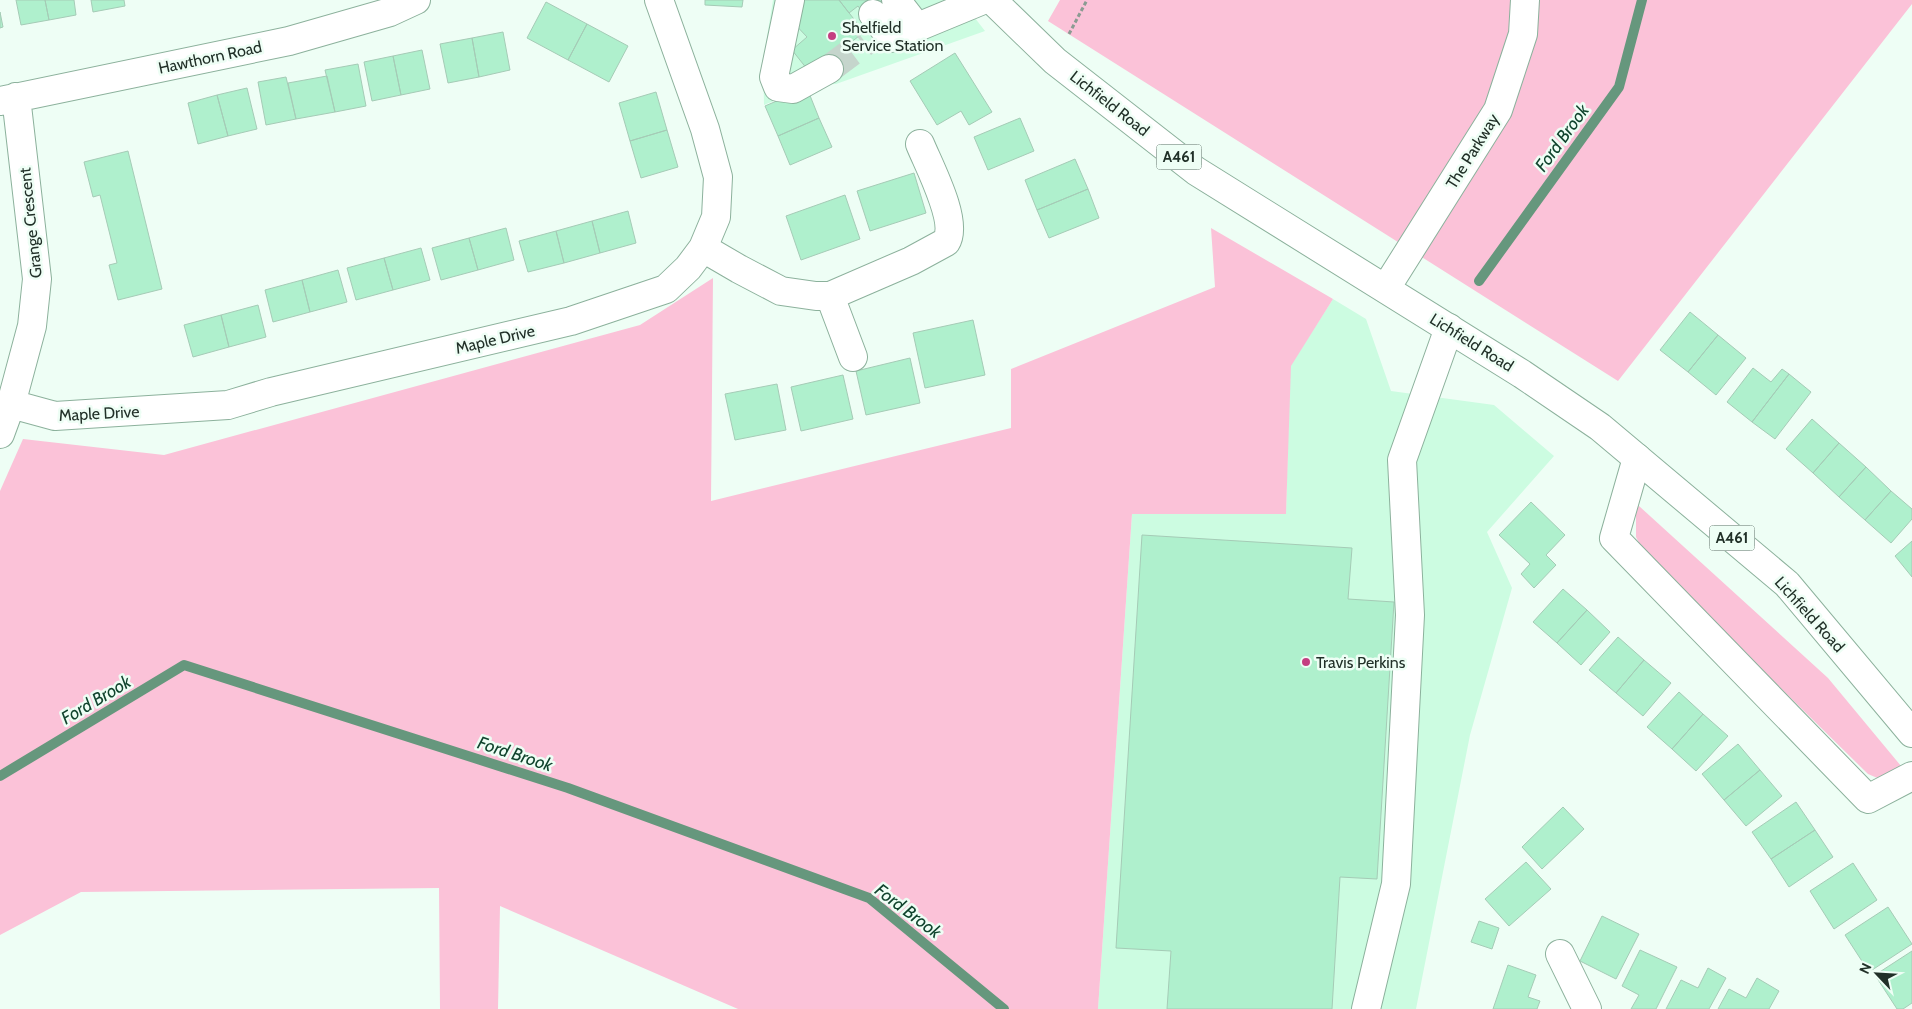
<svg xmlns="http://www.w3.org/2000/svg" width="1912" height="1009" viewBox="0 0 1912 1009" font-family="Cabin,sans-serif">
<rect width="100%" height="100%" fill="#eefef5"/>
<path fill="#ccfce1" d="M773,0H961L985,31L836,84L813,85L764,105L763,62Z
M1333,299L1366,319L1391,391L1494,405L1554,456L1487,532L1512,588L1470,735L1416,1009H1098L1132,514H1286L1290,366Z"/>
<path fill="#fbc2d8" d="M1060,0H1912V4L1618,381L1048,21Z
M1211,228L1333,299L1291,366L1286,514H1132L1098,1009H738L500,906L498,1009H440L439,888L81,892L0,935V491L23,439L164,455L640,325L713,278L711,501L1011,428V369L1215,287Z
M1639,506L1828,678L1906,772L1889,783L1868,774L1645,555L1636,537V507Z"/>
<g fill="none" stroke-linecap="round" stroke-linejoin="round">
<path stroke="#66977d" stroke-width="10" d="M1479,281L1619,87L1642,0
M0,776L184,665L568,788L869,898L1004,1009"/>
</g>
<path fill="#aff0cd" stroke="#a5cbb6" d="M16,0H45L49,20L21,25Z
M45,0H74L76,15L49,20Z
M91,0H124L125,6L93,12Z
M705,0H743L742,7L705,5Z
M794,0H839L864,32L811,74L792,50L807,37L791,20Z
M839,0H891L867,18L858,6L849,13Z
M546,2L587,24L568,60L527,38Z
M0,12L3,27L0,28Z
M587,24L628,46L609,82L568,60Z
M503,32L510,70L479,77L472,38Z
M472,38L479,77L448,83L440,44Z
M422,50L430,89L401,95L393,56Z
M955,53L992,112L969,125L961,111L937,125L910,81Z
M393,56L401,95L372,101L364,62Z
M358,64L366,106L335,112L325,70Z
M327,76L335,112L296,119L288,83Z
M286,77L296,119L266,125L258,82Z
M247,88L257,129L228,136L217,95Z
M807,88L819,118L778,136L765,106Z
M656,92L667,130L630,141L619,103Z
M217,95L228,136L198,144L188,103Z
M819,118L832,147L790,165L778,136Z
M1020,118L1034,151L988,170L974,137Z
M667,130L678,167L641,178L630,141Z
M128,151L162,289L118,300L109,265L117,263L100,195L93,197L84,162Z
M1075,159L1088,189L1037,210L1025,180Z
M914,173L926,213L870,231L857,191Z
M1088,189L1099,218L1049,238L1037,210Z
M845,195L860,239L801,260L786,216Z
M628,211L636,243L600,253L592,221Z
M592,221L600,253L564,263L556,231Z
M506,228L514,260L478,270L469,238Z
M556,231L564,263L528,272L519,241Z
M469,238L478,270L441,280L432,248Z
M421,248L430,280L393,290L384,258Z
M384,258L393,290L356,300L347,268Z
M338,270L347,302L310,312L302,280Z
M302,280L310,312L273,322L265,290Z
M258,305L266,337L229,347L221,315Z
M1690,312L1718,335L1688,372L1660,350Z
M221,315L229,347L193,357L184,325Z
M973,320L985,375L925,388L913,333Z
M1718,335L1746,358L1716,395L1688,372Z
M910,358L920,403L866,415L856,371Z
M1753,368L1771,382L1782,369L1789,374L1752,422L1727,402Z
M1789,374L1811,392L1775,439L1752,422Z
M843,375L853,419L801,431L791,387Z
M777,384L786,430L735,440L725,394Z
M1812,419L1839,443L1813,473L1786,449Z
M1839,443L1866,467L1839,497L1813,473Z
M1866,467L1891,491L1865,520L1839,497Z
M1891,491L1912,509V519L1891,543L1865,520Z
M1531,502L1565,535L1546,555L1556,565L1534,588L1521,574L1530,564L1499,535Z
M1142,535L1352,548L1348,599L1394,602L1377,879L1340,877L1332,1009H1167L1171,951L1116,948Z
M1912,541V577L1895,556Z
M1563,589L1587,610L1557,643L1533,622Z
M1587,610L1610,632L1581,665L1557,643Z
M1618,637L1644,660L1616,693L1589,670Z
M1644,660L1671,683L1643,716L1616,693Z
M1679,692L1703,714L1672,749L1647,727Z
M1703,714L1728,736L1696,771L1672,749Z
M1738,744L1760,770L1724,800L1702,774Z
M1760,770L1782,796L1746,826L1724,800Z
M1796,802L1815,830L1771,859L1752,832Z
M1563,807L1584,829L1542,869L1522,847Z
M1815,830L1833,857L1789,887L1771,859Z
M1526,862L1551,889L1509,926L1485,899Z
M1853,863L1877,900L1834,929L1810,891Z
M1888,907L1912,944L1869,972L1845,935Z
M1602,916L1639,934L1616,979L1580,961Z
M1479,921L1499,928L1492,949L1471,942Z
M1640,950L1677,967L1656,1009H1631L1639,995L1622,986Z
M1912,951V1003L1903,1009H1897L1875,975Z
M1508,965L1536,975L1528,997L1540,1001L1537,1009H1493Z
M1708,968L1726,978L1709,1009H1666L1681,980L1698,988Z
M1757,978L1779,991L1769,1009H1718L1729,989L1746,998Z"/>
<g fill="none" stroke-linecap="round" stroke-linejoin="round">
<path stroke="#c5d5cc" stroke-width="28" stroke-dasharray="28 14" stroke-linecap="butt" d="M829,69L865,42"/>
<g stroke="#8cb19c" stroke-width="30">
<path id="minor" d="M790,0L774,77L778,87L793,89L829,69
M896,0L917,27
M873,14L891,38L983,0
M0,101L289,41L390,12L416,0
M703,248L739,269L781,291L816,296H830L911,261L946,242C959,222 929,166 920,144
M1386,288L1498,110L1523,34L1525,0
M830,296L853,357
M11,404L55,416L228,405L271,392L571,321L666,289L688,268L703,248L716,217L718,177L705,129L659,0
M0,434L11,404L32,326L37,279L16,97
M1637,458L1614,538L1868,799L1912,776
M1560,954L1587,1009
M1366,1009L1396,884L1410,615L1402,460L1449,328"/>
</g>
<g stroke="#8cb19c" stroke-width="30">
<path id="highway" d="M992,0L1055,61L1196,171L1522,374L1600,427L1787,584L1912,733"/>
</g>
<path stroke="#8b9b92" stroke-width="3" stroke-dasharray="4 2.5" stroke-linecap="butt" d="M1069,34L1087,0"/>
<use href="#minor" stroke="#fff" stroke-width="28"/>
<use href="#highway" stroke="#fff" stroke-width="28"/>
</g>
<g fill="#c43f81" stroke="#eefef5" stroke-width="2">
<circle cx="832" cy="36" r="5"/>
<circle cx="1306" cy="662" r="5"/>
</g>
<g text-anchor="middle" stroke-width="5" stroke-linejoin="round" paint-order="stroke">
<g fill="#eefef5" stroke="#5e6e66" stroke-width="1">
<rect x="1156.5" y="144.5" width="45" height="25" rx="4"/>
<rect x="1709.5" y="525.5" width="45" height="25" rx="4"/>
</g>
<g font-size="15" font-weight="bold" fill="#213028">
<text x="1179" y="162">A461</text>
<text x="1732" y="543">A461</text>
</g>
<g font-size="16" fill="#213028" stroke="#eefef5" text-anchor="start">
<text x="842" y="33">Shelfield<tspan x="842" dy="18">Service Station</tspan></text>
<text x="1316" y="668">Travis Perkins</text>
</g>
<g font-size="16" fill="#213028" stroke="#eefef5">
<text transform="translate(210 57) rotate(-12)" y="6">Hawthorn Road</text>
<text transform="translate(1110 103) rotate(38)" y="6">Lichfield Road</text>
<text transform="translate(1472 151) rotate(-58)" y="6">The Parkway</text>
<text transform="translate(30 223) rotate(-96)" y="6">Grange Crescent</text>
<text transform="translate(495 339) rotate(-13)" y="6">Maple Drive</text>
<text transform="translate(1472 342) rotate(32)" y="6">Lichfield Road</text>
<text transform="translate(99 413) rotate(-3)" y="6">Maple Drive</text>
<text transform="translate(1810 614) rotate(48)" y="6">Lichfield Road</text>
</g>
<g font-size="18" font-style="italic" fill="#11442e" stroke="#eefef5">
<text transform="translate(1562 138) rotate(-54)" y="6">Ford Brook</text>
<text transform="translate(96 700) rotate(-31)" y="6">Ford Brook</text>
<text transform="translate(515 754) rotate(18)" y="6">Ford Brook</text>
<text transform="translate(908 911) rotate(37)" y="6">Ford Brook</text>
</g>
</g>
<g transform="translate(1877 974) rotate(295)" stroke="#eefef5" stroke-width="4" paint-order="stroke">
<path d="M0-4L9 19L0 12L-9 19Z" fill="#213028"/>
<text y="-8" font-size="14" font-weight="bold" text-anchor="middle" fill="#213028">N</text>
</g>
</svg>
